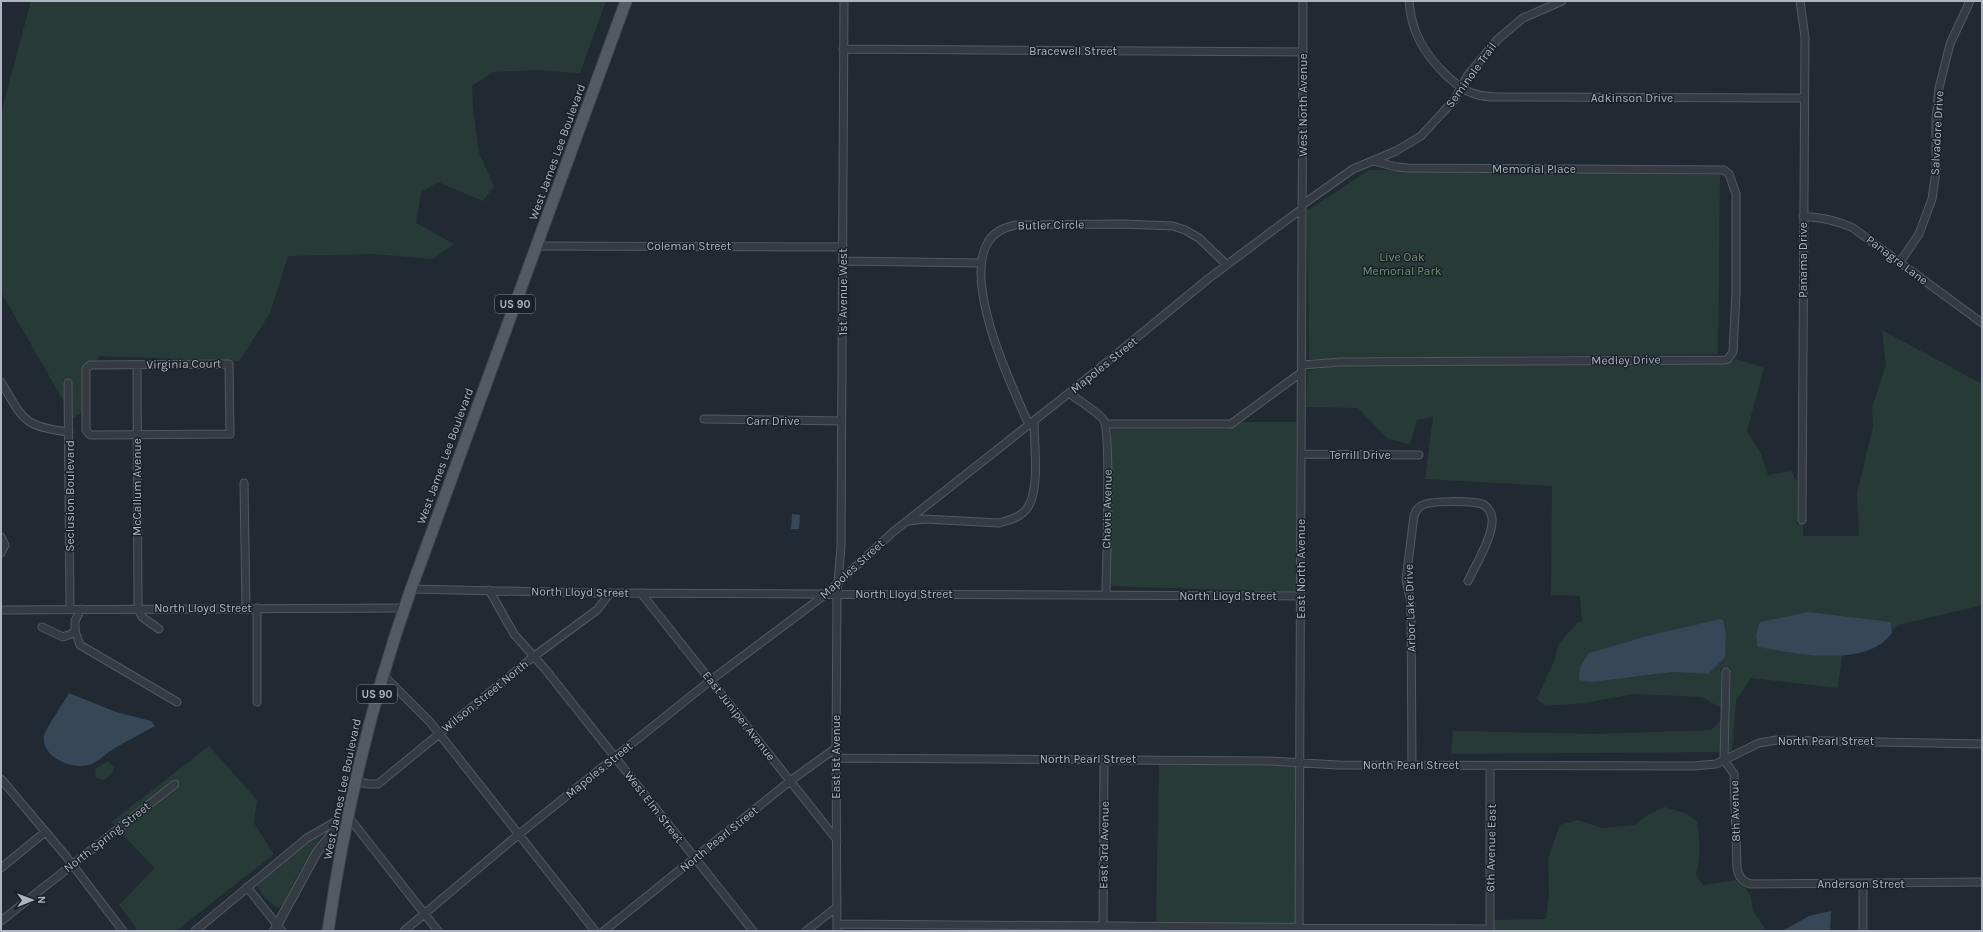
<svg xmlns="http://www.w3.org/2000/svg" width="1983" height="932" viewBox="0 0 1983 932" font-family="Karla,sans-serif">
<rect width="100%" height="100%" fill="#212a32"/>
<path fill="#283a38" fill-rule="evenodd" d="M31,1H606L580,73L536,70L493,72L472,86L473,108L479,153L494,186L483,201L438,182L421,192L416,223L454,244L433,259L374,254L288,256L270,313L239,361L99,356L97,361H90L83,367L82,409L80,414L73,418L72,380H63L64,402L1,292V121L3,106Z
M1369,170L1720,175L1718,354L1309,359L1307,211Z
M1882,330L1982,384V604L1976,607L1901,624L1892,630L1891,622L1806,655H1842L1838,688L1751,678L1736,701L1732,751H1729L1730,668H1721V708L1702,697L1634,694L1585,703L1545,706L1537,698L1555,659L1558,645L1577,623L1582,621L1580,596L1551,595L1552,486L1425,479L1433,417L1417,420L1410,444L1388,439L1358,408L1306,407L1308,371L1333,366L1725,364L1736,359L1764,368L1747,431L1761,454L1768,475L1791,471L1797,482V524H1803V536H1859L1857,493L1873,427L1872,408L1886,365ZM1720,619L1708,674L1674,672L1626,678L1589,653L1648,636Z
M1242,422H1297L1296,592L1110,586L1111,428L1225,429L1233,427Z
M1721,721L1720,752L1451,754L1453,731L1596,734L1711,730Z
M209,746L257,800L254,823L274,854L176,931H138L119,905L155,868L120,832L181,784L175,779L115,826L111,822Z
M108,761L114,767L112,774L104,780L96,778L95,769Z
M1159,764L1296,766L1295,924L1156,923Z
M1664,807L1686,813L1697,822C1700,839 1701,857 1696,874L1703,885L1736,880L1740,885L1745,887L1751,898L1753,911L1764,927V931H1494V920L1546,919L1549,893L1548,859L1560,825L1578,820L1602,828L1635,825L1649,814Z
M322,835L300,870L282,906L277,908L264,897L255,883L307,841Z"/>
<path fill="#364758" d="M792,514L800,515L799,529H791Z
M1809,612L1891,622L1892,633C1866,669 1795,653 1758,647L1756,635L1760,622Z
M1720,619L1723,620L1726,635L1725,657L1708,674L1674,672L1591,682L1579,680L1580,667L1589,653L1647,636Z
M69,693L116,712L151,721L155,726C141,734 126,741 112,750C105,754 97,763 89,765C72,770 41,757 44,736C46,728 64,702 69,693Z
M1831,911L1830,931H1782L1809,916Z"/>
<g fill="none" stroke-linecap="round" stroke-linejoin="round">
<g stroke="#515961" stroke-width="9">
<path id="minor" d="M1409,1C1411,32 1425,55 1447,76C1455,83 1461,89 1472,93C1484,98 1499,97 1512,97L1804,98
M1800,1L1805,37L1802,520
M843,49L1303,52
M1302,205L1353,169L1396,151L1421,136L1455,99L1468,75L1498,39L1523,18L1562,1
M1803,216C1822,218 1836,220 1853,228L1982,323
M536,246L843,247
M843,261L981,263
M1900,262L1919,234L1932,199L1936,171V120L1939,88L1950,44L1970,1
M229,364L230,434L97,435H90L86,430V369L90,365Z
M137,365L138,609L142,617L159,629
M1302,365L1341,362L1725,360L1728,359L1733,352L1736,292V194L1729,174L1724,170L1408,168L1397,167L1373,161
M1,382C23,419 23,427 69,432
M68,383L70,609
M1069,393C1078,400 1096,411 1103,419C1112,429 1106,571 1106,595
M704,419L842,421
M1105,424H1231L1302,372
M1029,425C1011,385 963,283 988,242C994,232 1005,227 1016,225L1123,224L1173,226L1185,230L1199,238L1227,265
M1301,454L1419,455
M244,483L246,608
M909,521L924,519L999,523C1010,520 1022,517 1028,507C1040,488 1034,444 1034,421
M1,537L5,545L1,553
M411,589L595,593L1301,596
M489,590L514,634L545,669L753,931
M641,593L837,840
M257,608V702
M1,610L404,608
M42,627L63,637L71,634L75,631V621L81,609
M75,631L80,645L177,702
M1726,672L1724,760L1734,774L1737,867C1738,876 1742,882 1751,884L1982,882
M382,674L430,722L595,931
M836,758L1268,761L1338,765L1693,766L1716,764L1759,743L1777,740L1982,744
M1412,765L1411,603L1406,579L1414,516C1416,511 1417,508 1421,506C1428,500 1473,501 1482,504C1487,506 1492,513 1492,518C1494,535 1475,566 1468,581
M1,779L65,855L123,931
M354,781L369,784H378L533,657L597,610L610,593
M1,868L45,832
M1863,884V931
M247,887L282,931
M1,921L175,784
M837,924L1490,929
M1299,928L1303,1
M195,931L307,838L347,815L438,931
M404,931L518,835L615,757L711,680L826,594L893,532L1069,393L1208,279L1284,222L1302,209
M604,931L790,781L836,748
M806,931L837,907
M837,931L836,748L837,594L841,547L844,1
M1103,931L1104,759
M1490,931V766"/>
</g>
<g stroke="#515961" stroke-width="10">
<path id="tertiary" d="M274,931L317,852L347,815"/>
</g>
<g stroke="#3d444d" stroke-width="13">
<path id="primary" d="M328,931C345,812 371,702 411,589L626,1"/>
</g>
<use href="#minor" stroke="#343b43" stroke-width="7"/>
<use href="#tertiary" stroke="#343b43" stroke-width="8"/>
<use href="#primary" stroke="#525b63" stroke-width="11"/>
</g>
<g text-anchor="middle" stroke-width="3" stroke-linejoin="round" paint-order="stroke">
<g fill="#192028" stroke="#818992" stroke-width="1">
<rect x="495" y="295" width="40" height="18" rx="3"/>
<rect x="357" y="685" width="40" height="18" rx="3"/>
</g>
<g font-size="11" font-weight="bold" fill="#adb6c0">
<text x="515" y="308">US 90</text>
<text x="377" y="698">US 90</text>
</g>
<g font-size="12" fill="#adb6c0" stroke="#192028">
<text x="1073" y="55">Bracewell Street</text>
<text transform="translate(1471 75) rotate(-54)" y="4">Seminole Trail</text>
<text x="1632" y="102">Adkinson Drive</text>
<text transform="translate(1303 105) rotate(-90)" y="4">West North Avenue</text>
<text transform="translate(1937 133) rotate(-87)" y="4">Salvadore Drive</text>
<text transform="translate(557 152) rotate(-70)" y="4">West James Lee Boulevard</text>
<text x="1534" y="173">Memorial Place</text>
<text transform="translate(1051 225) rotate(-1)" y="4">Butler Circle</text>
<text x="689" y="250">Coleman Street</text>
<text transform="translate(1803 260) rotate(-90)" y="4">Panama Drive</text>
<text transform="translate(1897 260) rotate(37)" y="4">Panagra Lane</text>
<text transform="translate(843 292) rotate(-90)" y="4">1st Avenue West</text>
<text transform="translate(1626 360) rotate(-1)" y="4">Medley Drive</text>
<text transform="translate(184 364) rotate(-1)" y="4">Virginia Court</text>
<text transform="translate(1104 365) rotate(-39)" y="4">Mapoles Street</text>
<text x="773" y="425">Carr Drive</text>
<text x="1360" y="459">Terrill Drive</text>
<text transform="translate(445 456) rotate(-70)" y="4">West James Lee Boulevard</text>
<text transform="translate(137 487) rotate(-90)" y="4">McCallum Avenue</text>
<text transform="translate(70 496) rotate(-90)" y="4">Seclusion Boulevard</text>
<text transform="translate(1107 509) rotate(-89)" y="4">Chavis Avenue</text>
<text transform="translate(852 569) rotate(-42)" y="4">Mapoles Street</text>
<text transform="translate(1301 569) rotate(-90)" y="4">East North Avenue</text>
<text transform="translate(580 592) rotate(1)" y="4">North Lloyd Street</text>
<text x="904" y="598">North Lloyd Street</text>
<text x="1228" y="600">North Lloyd Street</text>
<text x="203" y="612">North Lloyd Street</text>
<text transform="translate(1410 608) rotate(-92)" y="4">Arbor Lake Drive</text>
<text transform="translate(485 696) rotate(-39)" y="4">Wilson Street North</text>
<text transform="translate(739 716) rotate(52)" y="4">East Juniper Avenue</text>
<text x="1826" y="745">North Pearl Street</text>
<text transform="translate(836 757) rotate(-90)" y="4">East 1st Avenue</text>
<text x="1088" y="763">North Pearl Street</text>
<text x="1411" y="769">North Pearl Street</text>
<text transform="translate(599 770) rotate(-39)" y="4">Mapoles Street</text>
<text transform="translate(342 789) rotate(-78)" y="4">West James Lee Boulevard</text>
<text transform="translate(654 807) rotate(52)" y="4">West Elm Street</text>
<text transform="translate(1735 811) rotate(-92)" y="4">8th Avenue</text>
<text transform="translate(107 837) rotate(-38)" y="4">North Spring Street</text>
<text transform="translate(719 839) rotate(-39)" y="4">North Pearl Street</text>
<text transform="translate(1104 845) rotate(-89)" y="4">East 3rd Avenue</text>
<text transform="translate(1491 848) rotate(-89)" y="4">6th Avenue East</text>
<text x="1861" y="888">Anderson Street</text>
</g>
<g font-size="12" fill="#709374" stroke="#192028">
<text x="1402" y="261">Live Oak<tspan x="1402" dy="14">Memorial Park</tspan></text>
</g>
</g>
<rect width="1983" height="932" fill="none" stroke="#adb6c0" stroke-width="4"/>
<g transform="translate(32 900) rotate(89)" stroke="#192028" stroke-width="3" paint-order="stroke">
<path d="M0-3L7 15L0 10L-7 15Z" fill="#adb6c0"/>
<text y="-6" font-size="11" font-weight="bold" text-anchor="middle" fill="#adb6c0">N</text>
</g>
</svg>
